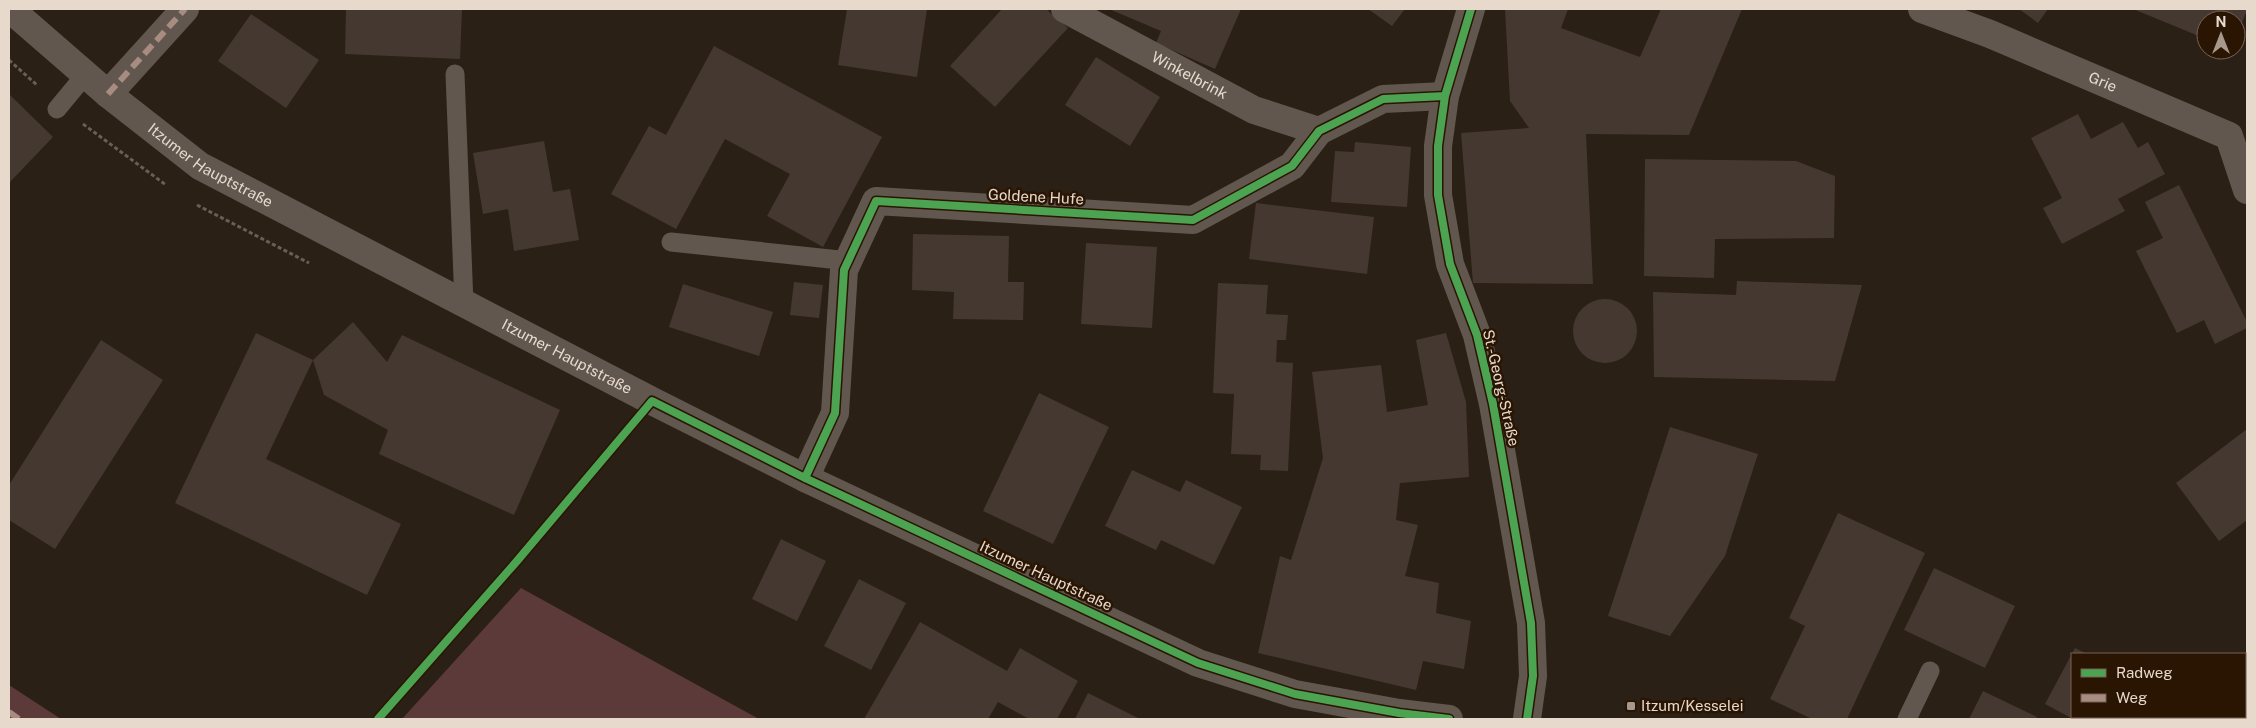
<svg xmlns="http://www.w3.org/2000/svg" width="2256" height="728" viewBox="0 0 2256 728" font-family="'Public Sans',sans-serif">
<rect width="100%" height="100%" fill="#2b2015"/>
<path fill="#5b3a39" d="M521,588L759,719H402Z
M9,685L61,719H9Z"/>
<path fill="#453830" d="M346,9H462L460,59L345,54Z
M847,9H927L917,77L838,65Z
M1002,9H1046L1068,28L995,107L950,66Z
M1109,9H1241L1215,69L1156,43L1161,31Z
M1368,9H1405L1392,26Z
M1505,9H1568L1561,28L1640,57L1661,9H1742L1689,135L1586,134L1593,284L1473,283L1461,133L1529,128L1510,101Z
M2019,9H2048L2038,23Z
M2133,9H2247V10L2236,37V20H2206V39Z
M251,14L319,60L286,108L218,61Z
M714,46L882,137L823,247L767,216L790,174L725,139L676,229L611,194L649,126L666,135Z
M1096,57L1160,97L1130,146L1065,105Z
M9,94L53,137L9,183Z
M2078,114L2091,139L2123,122L2138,148L2148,142L2165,174L2118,199L2125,211L2062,244L2043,208L2062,198L2031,138Z
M544,141L553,192L570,189L579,240L514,251L508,209L483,214L473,153Z
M1355,142L1411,147L1407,207L1331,202L1335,151L1354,152Z
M1645,159L1796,161L1835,176L1834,238L1715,239L1714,278L1644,276Z
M2179,185L2247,322V328L2215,344L2204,320L2177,333L2136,251L2163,238L2145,202Z
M1256,203L1374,217L1367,274L1249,259Z
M913,234L1009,236L1008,282H1024L1023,320L953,319L954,292L912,290Z
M1086,243L1157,247L1152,328L1081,324Z
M1737,281L1862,285L1835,381L1654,377L1653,292L1736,295Z
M794,282L823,285L819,318L790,315Z
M1218,283L1268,285L1266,314L1288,315L1286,340H1277L1276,362L1293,363L1288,471L1260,470L1261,455L1231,454L1234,394L1213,393Z
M683,284L773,312L759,356L669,327Z
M1573 331a32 32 0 1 1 64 0a32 32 0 1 1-64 0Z
M353,322L387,362L402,335L560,410L514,515L379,454L388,430L324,395L313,360Z
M256,333L313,360L266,459L401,524L367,595L175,503Z
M1446,333L1466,402L1469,477L1400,483L1396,520L1418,525L1405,576L1439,583L1436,613L1471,621L1464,669L1423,661L1416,690L1258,653L1280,556L1291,560L1323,458L1312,372L1381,365L1387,412L1428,405L1416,340Z
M101,340L163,380L55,549L9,520V485Z
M1039,393L1109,427L1053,544L983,511Z
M1670,427L1758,454L1725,556L1670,636L1608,616Z
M2247,429V520L2219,541L2176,483Z
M1132,470L1180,492L1186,480L1242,507L1214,565L1161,540L1156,550L1105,526Z
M1838,513L1925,553L1847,719H1812L1770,699L1805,626L1789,618Z
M781,539L826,561L797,621L752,599Z
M1934,568L2015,606L1985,668L1904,630Z
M859,579L906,603L871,670L824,646Z
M920,622L1007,671L1020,648L1078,681L1057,719H1029L998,702L988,719H864Z
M2075,648L2087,654H2072V717H2111L2109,719H2073L2045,704Z
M1983,691L2037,717L2036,719H1969Z
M1088,693L1140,719H1075Z"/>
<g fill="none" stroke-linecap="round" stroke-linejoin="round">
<path stroke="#675f58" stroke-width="3" stroke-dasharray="4 2.5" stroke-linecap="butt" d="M9,60L38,86
M83,124L166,185
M197,205L309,263"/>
<path stroke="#61574e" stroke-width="19" d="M455,74L464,304
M57,109L86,74
M671,242L849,261
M1907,719L1930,671"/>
<g stroke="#61574e" stroke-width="28">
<path id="s1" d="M1065,9L1254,110L1319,131"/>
<path id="s2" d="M1922,9L1990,34L2229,136L2247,190"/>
<path d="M108,94L185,9"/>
<path d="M805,478L835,413L844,270L876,201L1193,220L1292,166L1319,131L1383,99L1445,96"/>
</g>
<g stroke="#61574e" stroke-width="28">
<path id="s3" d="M10,9L108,94L200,166L652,401L805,478L1198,663L1295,694L1399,713L1449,719"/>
<path d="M1471,9L1445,96L1438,146V195L1450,264L1477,335L1493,404L1531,623L1533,676L1527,719"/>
</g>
<path stroke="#a88b81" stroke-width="6" stroke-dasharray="12 6" stroke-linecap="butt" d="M108,94L185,9
M9,712L19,719"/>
<g stroke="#2a1503" stroke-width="11">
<path id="cycleway" d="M1471,9L1445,96L1438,146V195L1450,264L1477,335L1493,404L1531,623L1533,676L1527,719
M805,478L835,413L844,270L876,201L1193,220L1292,166L1319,131L1383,99L1445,96
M378,719L517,561L652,401L805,478L1198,663L1295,694L1399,713L1449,719"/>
</g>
<use href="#cycleway" stroke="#4ca352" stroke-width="8"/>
</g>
<rect fill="#a6988d" stroke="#2a1503" stroke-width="2" x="1626" y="701" width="10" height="10" rx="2.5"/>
<g text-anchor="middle" stroke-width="5" stroke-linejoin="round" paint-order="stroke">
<g font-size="15" fill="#e8d9cd" stroke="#2a1503">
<text dy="5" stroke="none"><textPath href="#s1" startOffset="141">Winkelbrink</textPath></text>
<text dy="5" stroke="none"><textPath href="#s2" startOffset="195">Grie</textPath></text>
<text dy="5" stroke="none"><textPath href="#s3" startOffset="255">Itzumer Hauptstraße</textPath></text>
<text transform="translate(1036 197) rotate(3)" y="5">Goldene Hufe</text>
<text dy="5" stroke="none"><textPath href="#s3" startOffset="660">Itzumer Hauptstraße</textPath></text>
<text transform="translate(1501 388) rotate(77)" y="5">St.-Georg-Straße</text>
<text transform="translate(1046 576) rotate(25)" y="5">Itzumer Hauptstraße</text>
</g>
<g font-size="15" fill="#e8d9cd" stroke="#2a1503" text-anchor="start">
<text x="1641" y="711">Itzum/Kesselei</text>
</g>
</g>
<rect width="2256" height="728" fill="none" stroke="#e8d9cd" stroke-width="20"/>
<rect x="2071" y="653" width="175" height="65" fill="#2a1503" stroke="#766354"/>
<rect x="2081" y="669" width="25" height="8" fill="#4ca352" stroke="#766354"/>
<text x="2116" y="678" font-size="15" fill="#e8d9cd">Radweg</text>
<rect x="2081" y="694" width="25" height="8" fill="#a88b81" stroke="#766354"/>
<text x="2116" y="703" font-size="15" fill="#e8d9cd">Weg</text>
<g transform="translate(2221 35)"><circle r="24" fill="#2a1503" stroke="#766354"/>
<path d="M0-4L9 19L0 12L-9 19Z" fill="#a6988d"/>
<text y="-8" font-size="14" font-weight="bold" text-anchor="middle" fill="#e8d9cd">N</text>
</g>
</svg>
